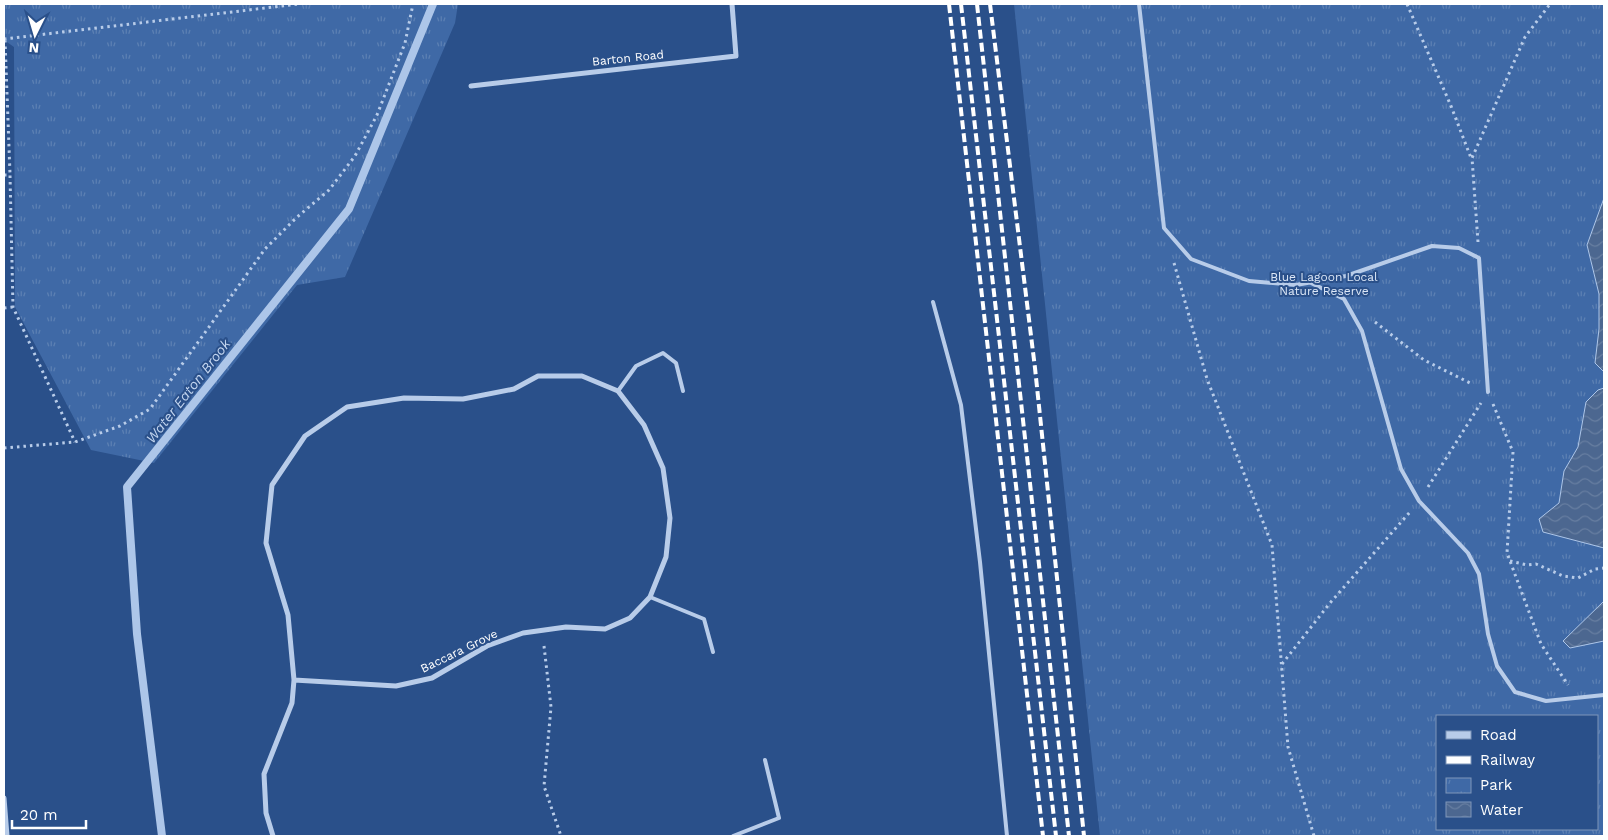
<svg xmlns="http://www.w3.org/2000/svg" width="1608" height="840" viewBox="0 0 1608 840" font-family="'Work Sans',sans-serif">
<defs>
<pattern id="park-tufts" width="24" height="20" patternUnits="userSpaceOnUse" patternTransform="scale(1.25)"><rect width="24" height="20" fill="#3f69a6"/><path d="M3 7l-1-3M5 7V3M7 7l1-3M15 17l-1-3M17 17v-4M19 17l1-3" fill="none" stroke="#5c80b3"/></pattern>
<pattern id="water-waves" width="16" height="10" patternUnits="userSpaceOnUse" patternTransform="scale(1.25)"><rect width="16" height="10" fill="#4c6790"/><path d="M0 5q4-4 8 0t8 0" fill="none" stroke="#677ea1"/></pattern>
</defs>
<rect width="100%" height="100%" fill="#2a508a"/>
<path fill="url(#park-tufts)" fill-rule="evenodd" d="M4,4H458L455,23L345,277L297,285L154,463L91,450L15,307L14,47L4,40Z
M1014,4H1604V836H1100ZM1437,716H1597V829H1437Z"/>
<path fill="url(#water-waves)" stroke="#adc6e9" d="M1604,198V372L1595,363L1599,329V294L1587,245Z
M1604,388V548L1543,532L1539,519L1559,503L1564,471L1578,447L1586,402L1598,390Z
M1604,601V641L1570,648L1563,641Z"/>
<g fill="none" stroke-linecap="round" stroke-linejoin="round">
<path stroke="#adc6e9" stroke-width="8" d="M162,836L137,634L127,487L349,209L433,4"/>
<path stroke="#b8cce9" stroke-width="3" stroke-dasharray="2.5 4" stroke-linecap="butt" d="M1407,4L1451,106L1471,158
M4,39L299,4
M5,40L10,174
M4,175H10L13,307L75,442
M1478,242L1472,158L1525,37L1550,4
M1174,263L1207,379L1272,545L1288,747L1314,836
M4,308L13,307
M1375,322L1424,360L1472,384
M1493,404L1513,452L1507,553L1541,644L1568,685
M4,448L75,442L120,426L150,409L265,249L296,218L329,190L355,156L377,115L405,43L413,4
M1428,487L1481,403
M1510,561L1527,565L1536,564L1563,576L1578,578L1595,569L1604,568
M544,646L551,707L544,786L561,836
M1282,664L1330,603L1410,512"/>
<path stroke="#b8cce9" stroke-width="4" d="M1139,4L1164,228L1191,259L1249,281L1296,285L1346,276L1432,246L1459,248L1479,258L1488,392
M1309,282L1344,299L1362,331L1401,469L1419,501L1468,553L1479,574L1488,634L1497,666L1515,692L1546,701L1604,695
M933,302L961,405L980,562L1007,836
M618,391L636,366L663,353L676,363L683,391
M650,597L704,619L713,652
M733,836L779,818L765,760"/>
<path stroke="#b8cce9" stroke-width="5" d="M471,86L736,56L732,4
M4,798L7,836
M273,836L266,813L264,774L292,703L294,680L288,615L266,543L272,485L305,436L347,407L404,398L463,399L514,389L538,376H582L618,391L644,425L663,468L670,518L666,557L650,597L630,618L605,629L566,627L523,633L487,646L432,678L396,686L294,680"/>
<path stroke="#fff" stroke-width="4" stroke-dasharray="9 4" stroke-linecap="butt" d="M949,4L1043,836
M961,4L1056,836
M977,4L1069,836
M990,4L1035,368L1084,836"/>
</g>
<g text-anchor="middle" stroke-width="4" stroke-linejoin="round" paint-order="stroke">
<g font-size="12" fill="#fff" stroke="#2a508a">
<text transform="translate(628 58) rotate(-6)" y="4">Barton Road</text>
<text transform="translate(459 651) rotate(-26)" y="4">Baccara Grove</text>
</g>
<g font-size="12" fill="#dce7f7" stroke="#2a508a">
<text x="1324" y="281">Blue Lagoon Local<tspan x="1324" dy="14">Nature Reserve</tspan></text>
</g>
<g font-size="14" font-style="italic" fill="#c4d6f0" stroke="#2a508a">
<text transform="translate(188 391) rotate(-52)" y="5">Water Eaton Brook</text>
</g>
</g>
<rect width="1608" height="840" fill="none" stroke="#ffffff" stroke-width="10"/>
<rect x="1436" y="715" width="162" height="115" fill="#2a508a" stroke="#7f96b9"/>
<rect x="1446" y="731" width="25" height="8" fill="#b8cce9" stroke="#7f96b9"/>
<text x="1480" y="740" font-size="15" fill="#ffffff">Road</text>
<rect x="1446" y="756" width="25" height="8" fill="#ffffff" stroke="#7f96b9"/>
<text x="1480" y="765" font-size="15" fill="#ffffff">Railway</text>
<rect x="1446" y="778" width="25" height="15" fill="url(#park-tufts)" stroke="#7f96b9"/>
<text x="1480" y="790" font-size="15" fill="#ffffff">Park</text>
<rect x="1446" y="802" width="25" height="15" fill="url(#water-waves)" stroke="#7f96b9"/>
<text x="1480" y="815" font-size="15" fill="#ffffff">Water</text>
<g transform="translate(35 35) rotate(185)" stroke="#2a508a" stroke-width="4" paint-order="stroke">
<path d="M0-4L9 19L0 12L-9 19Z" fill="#ffffff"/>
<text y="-8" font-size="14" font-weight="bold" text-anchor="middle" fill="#ffffff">N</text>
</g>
<path d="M12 820v8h74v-8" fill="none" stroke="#ffffff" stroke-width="2.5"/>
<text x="20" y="820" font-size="15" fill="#ffffff" stroke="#2a508a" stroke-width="4" paint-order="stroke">20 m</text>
</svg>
